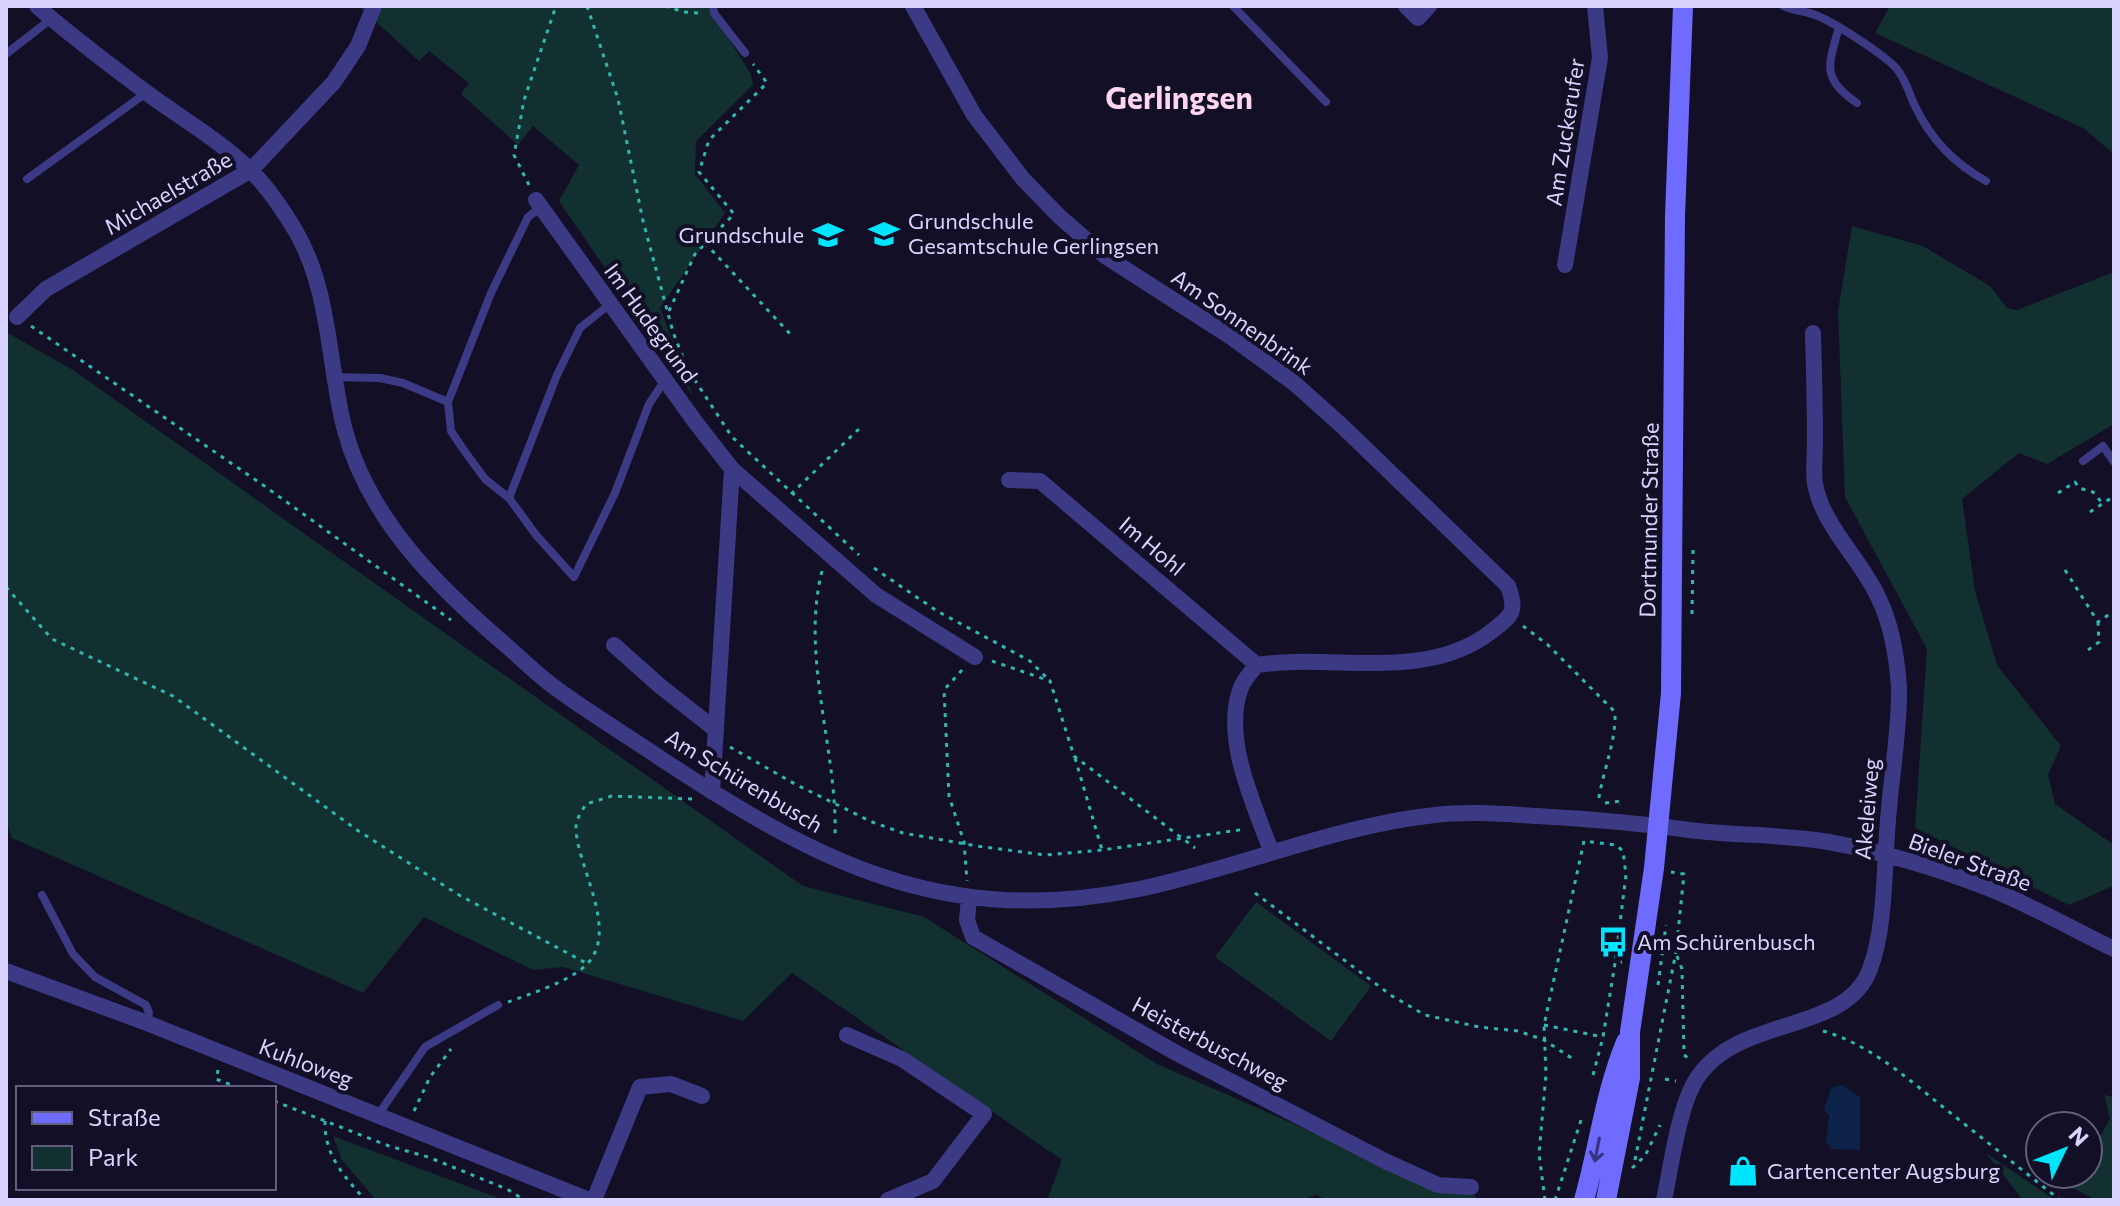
<svg xmlns="http://www.w3.org/2000/svg" width="2120" height="1206" viewBox="0 0 2120 1206" font-family="Commissioner,sans-serif">
<rect width="100%" height="100%" fill="#130f26"/>
<path fill="#12302f" d="M359,6H708L751,74L753,85L696,141L695,174L725,213L660,308L693,396L559,201L579,165L533,126L518,145L461,94L469,83L429,51L419,61Z
M1890,6H2114V154L2083,128L1875,33Z
M1852,226L1923,246L1990,286L2007,308L2017,310L2114,272V424L2047,464L2019,453L1962,499L1975,591L1997,665L2061,746L2048,775L2055,804L2114,845L2113,886L2069,905L1915,828L1927,649L1845,497L1838,311Z
M6,332L73,370L803,886L924,917L1157,1064L1438,1187L1474,1195L1478,1200H1328L1316,1195L1301,1200H1047L1062,1160L792,973L743,1021L563,967L533,970L424,917L363,993L12,838L6,822Z
M1256,902L1371,986L1331,1041L1215,957Z
M2104,1095L2114,1097V1200H2096L2071,1187L2079,1174H2088V1158L2110,1119Z
M333,1136L504,1200H376L342,1160Z
M1986,1153L2055,1200H2023Z"/>
<path fill="#0c2248" d="M1841,1085L1860,1097V1150L1832,1149L1826,1142L1829,1115L1824,1110L1831,1088Z"/>
<g fill="none" stroke-linecap="round" stroke-linejoin="round">
<path stroke="#2fb8b0" stroke-width="3" stroke-dasharray="4 6" stroke-linecap="butt" d="M587,6L618,99L643,221L673,332L687,368L732,437L859,555
M665,6L684,12L700,13
M529,185L514,155L524,100L556,6
M705,243L792,336
M669,311L695,254L734,214L699,172L709,140L767,83L753,64
M31,326L263,485L451,620
M2058,493L2075,482L2079,488L2093,492L2103,504
M791,494L863,425
M2090,512L2114,496
M874,568L937,611L1030,661L1050,681
M2065,570L2098,622L2114,611
M822,571C800,657 838,750 835,838
M6,587L52,639L173,696L357,830L459,895L588,964
M1692,614L1693,550
M1523,626L1548,645L1615,712C1616,744 1602,772 1598,804
M2088,650L2099,642L2098,622
M992,661L1050,681L1074,756L1195,848
M962,670L944,690L949,796L964,842L967,881
M730,747L795,784L872,822L903,833L977,846L1045,855L1102,850L1246,829
M1075,758L1102,850
M1605,803L1621,801L1620,805
M1255,893L1392,996L1425,1015L1479,1027L1518,1031L1544,1040L1576,1061
M1677,956L1682,969L1684,1055L1691,1060
M1658,985L1666,925
M508,1002C530,994 571,981 587,964C620,930 576,866 576,827C576,819 582,811 586,804L612,796L692,799
M1544,1025L1603,1037
M1823,1031C1869,1044 1907,1078 1943,1107C1982,1138 2021,1169 2060,1200
M218,1070L216,1079L239,1088
M1593,1075L1603,1037L1615,963L1622,962
M1665,1079L1676,1081
M274,1101L389,1146L428,1157L507,1189L524,1200
M414,1111L430,1077L451,1049
M325,1121C324,1155 344,1176 365,1200
M1635,1160L1676,952L1684,874L1671,872
M1632,1168L1645,1156L1660,1125
M1545,1200L1539,1154L1546,1074L1544,1025L1584,841L1616,845L1623,851L1626,875L1615,963
M1555,1200L1582,1117"/>
<path stroke="#3d3a85" stroke-width="8" d="M713,6L714,13L745,53
M1233,6L1326,102
M1783,6C1794,11 1807,11 1818,16C1837,24 1876,50 1891,63C1904,74 1908,91 1915,106C1930,138 1955,164 1986,181
M1839,27C1829,64 1820,78 1857,103
M6,54L51,19
M27,179L146,93
M334,377L380,378L403,383L448,402L491,293L528,217L541,207
M448,402L451,431L463,449L485,479L509,498L536,535L574,577L615,493L649,404L665,380
M2083,461L2103,446L2114,462
M509,498L557,375L580,328L610,304
M42,895L73,954L95,977L146,1005L149,1013L147,1023
M378,1115L425,1047L498,1005"/>
<path stroke="#3d3a85" stroke-width="16" d="M37,6C72,37 110,65 147,93C181,118 219,140 249,169C267,186 283,210 295,230C330,289 328,362 344,427C368,520 439,588 509,648C525,662 540,677 557,689C591,714 628,736 663,760C821,864 944,928 1139,889C1239,868 1333,826 1435,815C1469,811 1503,814 1537,816C1588,819 1639,823 1689,830C1735,836 1783,834 1829,842C1883,852 1937,868 1988,888C2031,905 2072,929 2114,949
M913,6L974,115L1023,179L1060,217L1105,256L1231,337L1294,383L1340,424L1508,586C1517,611 1513,615 1492,631C1426,683 1334,653 1257,665C1251,672 1243,680 1240,690C1223,740 1254,804 1271,851
M1406,6L1418,18L1429,6
M536,200L696,423L732,469
M1565,265L1600,58L1595,6
M17,317L46,289L251,170L334,82L358,46L374,6
M1009,480L1040,481L1257,665
M614,645L660,686L716,730
M712,792L732,469L876,595L975,657
M969,897L967,920L973,937L1178,1054L1385,1161L1438,1185L1471,1187
M6,971L147,1023L589,1200
M847,1035L902,1059L984,1114L933,1181L888,1200
M594,1200L640,1087L671,1084L702,1096
M1664,1200C1671,1167 1678,1112 1694,1083C1734,1013 1845,1037 1870,969C1886,927 1884,865 1888,820C1891,778 1900,728 1899,687C1897,658 1892,626 1879,599C1862,560 1823,527 1815,484C1813,470 1815,455 1815,442C1815,405 1814,369 1813,333"/>
<path stroke="#6f6bff" stroke-width="20" d="M1584,1200C1599,1147 1605,1093 1626,1042
M1606,1200L1630,1078V1032L1654,868L1671,693L1675,216L1683,6"/>
</g>
<defs><path id="oneway-shaft" d="M-6 0H5M1.5-3L5.5 0L1.5 3" fill="none" stroke-width="1.6" stroke-linecap="round" stroke-linejoin="round" transform="scale(2)"/></defs>
<use stroke="#38347d" href="#oneway-shaft" transform="translate(1597 1150) rotate(101)"/>
<defs>
<g id="school-bare" transform="scale(2.4)"><path d="M0-5L7-2L0 1L-7-2ZM-4 1L0 2.5L4 1V4Q0 6-4 4Z" fill="#00e5ff" stroke="#130f26" stroke-width="2.5" paint-order="stroke"/></g>
<g id="bus-bare" transform="scale(2.4)"><path d="M-5-6H5V4H4V6H2V4H-2V6H-4V4H-5ZM-3.5-4V0h7V-4ZM-3.5 1.2v1.5H-2V1.2ZM2 1.2v1.5H3.5V1.2Z" fill="#00e5ff" stroke="#130f26" stroke-width="2.5" paint-order="stroke"/></g>
<g id="shop-bare" transform="scale(2.4)"><path d="M-5-2.5h2.3a2.7 3.5 0 0 1 5.4 0H5L5.5 6h-11ZM-1.5-2.5h3a1.5 2.3 0 0 0-3 0Z" fill="#00e5ff" stroke="#130f26" stroke-width="2.5" paint-order="stroke"/></g>
</defs>
<g fill-rule="evenodd">
<use href="#school-bare" x="884" y="234"/>
<use href="#school-bare" x="828" y="235"/>
<use href="#bus-bare" x="1613" y="942"/>
<use href="#shop-bare" x="1743" y="1171"/>
</g>
<g text-anchor="middle" stroke-width="8" stroke-linejoin="round" paint-order="stroke">
<g font-size="22" fill="#d9d4ff" stroke="#130f26">
<text transform="translate(1565 132) rotate(-81)" y="8">Am Zuckerufer</text>
<text transform="translate(168 193) rotate(-30)" y="8">Michaelstraße</text>
<text transform="translate(1242 322) rotate(35)" y="8">Am Sonnenbrink</text>
<text transform="translate(651 323) rotate(54)" y="8">Im Hudegrund</text>
<text transform="translate(1649 520) rotate(-89)" y="8">Dortmunder Straße</text>
<text transform="translate(1152 546) rotate(40)" y="8">Im Hohl</text>
<text transform="translate(744 781) rotate(31)" y="8">Am Schürenbusch</text>
<text transform="translate(1867 809) rotate(-85)" y="8">Akeleiweg</text>
<text transform="translate(1970 862) rotate(20)" y="8">Bieler Straße</text>
<text transform="translate(1210 1043) rotate(28)" y="8">Heisterbuschweg</text>
<text transform="translate(306 1063) rotate(21)" y="8">Kuhloweg</text>
</g>
<g font-size="22" fill="#d9d4ff" stroke="#130f26" text-anchor="start">
<text x="908" y="229">Grundschule<tspan x="908" dy="25">Gesamtschule Gerlingsen</tspan></text>
<text x="804" y="243" text-anchor="end">Grundschule</text>
<text x="1637" y="950">Am Schürenbusch</text>
<text x="1767" y="1179">Gartencenter Augsburg</text>
</g>
<g font-size="30" font-weight="bold" fill="#ffd6f0" stroke="#130f26">
<text x="1179" y="109">Gerlingsen</text>
</g>
</g>
<rect width="2120" height="1206" fill="none" stroke="#d9d4ff" stroke-width="16"/>
<rect x="16" y="1086" width="260" height="104" fill="#130f26" stroke="#625e7d" stroke-width="2"/>
<rect x="32" y="1112" width="40" height="12" fill="#6f6bff" stroke="#625e7d" stroke-width="2"/>
<text x="88" y="1126" font-size="24" fill="#d9d4ff">Straße</text>
<rect x="32" y="1146" width="40" height="24" fill="#12302f" stroke="#625e7d" stroke-width="2"/>
<text x="88" y="1166" font-size="24" fill="#d9d4ff">Park</text>
<g transform="translate(2064 1150) rotate(47)"><circle r="38" fill="#130f26" stroke="#625e7d" stroke-width="2"/>
<path d="M0-6L14 30L0 20L-14 30Z" fill="#00e5ff"/>
<text y="-12" font-size="22" font-weight="bold" text-anchor="middle" fill="#d9d4ff">N</text>
</g>
</svg>
